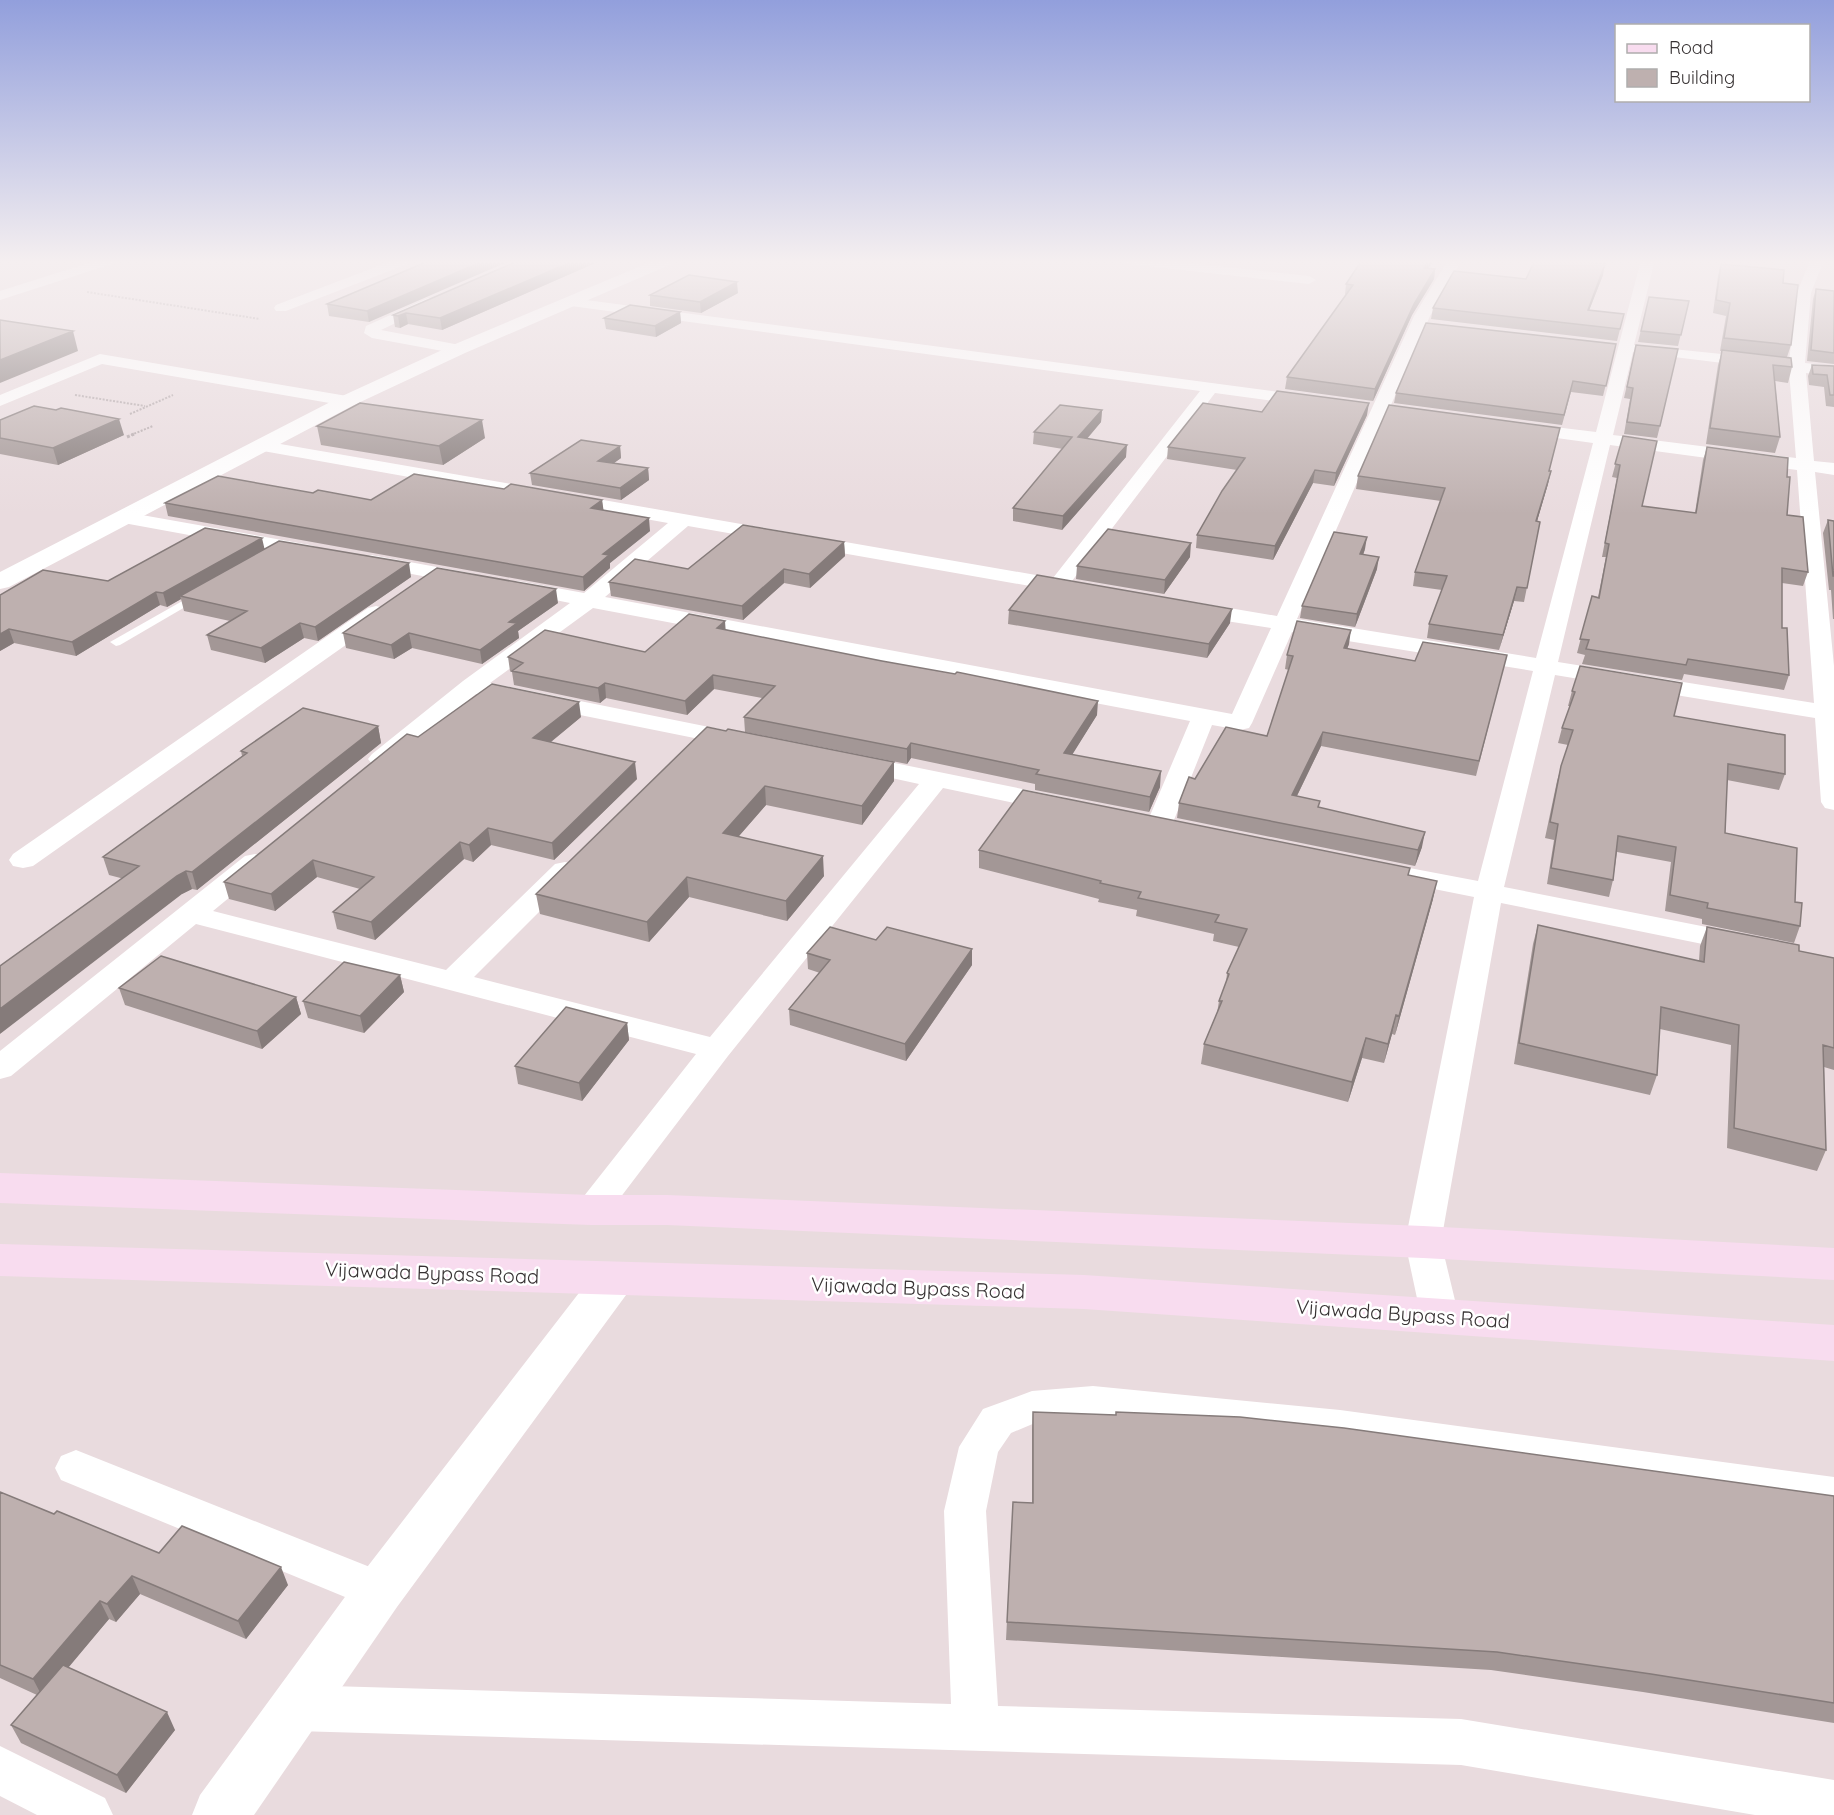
<svg xmlns="http://www.w3.org/2000/svg" width="1834" height="1815" viewBox="0 0 1834 1815" font-family="Quicksand,sans-serif">
<rect width="100%" height="100%" fill="#e9dbde"/>
<g fill="none" stroke-linecap="round" stroke-linejoin="round">
<path stroke="#b2a7a9" stroke-width="2" stroke-dasharray="2 1.5" stroke-linecap="butt" d="M87,292L260,319
M75,395L145,406
M130,414L173,395
M131,435L153,426"/>
<path stroke="#b2a7a9" stroke-width="3" stroke-dasharray="3 2" stroke-linecap="butt" d="M127,437L134,434"/>
<path fill="#fff" fill-rule="evenodd" d="M200,591L206,594L204,596L120,645L116,646L110,642Z"/>
<path fill="#fff" fill-rule="evenodd" d="M98,260H117L115,263L0,300V291Z
M394,260H412L410,263L286,311H276L274,308L276,305Z
M1121,260H1161L1309,276L1316,280L1309,284L1128,264Z
M1448,260H1462L1430,316L1297,619L1536,658L1593,443L1521,433L1515,432L1512,428L1515,424L1521,423L1596,432L1641,260H1655L1634,345L1789,361L1797,293L1810,260H1824L1811,293L1805,363L1834,366V376L1806,373L1814,461L1834,463V475L1815,472L1834,666V810L1825,808L1821,802L1815,718L1555,675L1504,887L1742,934L1752,937L1757,943L1752,949L1742,952L1501,903L1441,1242L1459,1317L1453,1327L1440,1332L1427,1327L1421,1317L1405,1242L1474,897L1389,880L1385,874L1389,868L1399,866L1478,881L1533,671L1292,632L1252,723L1249,728L1240,730L1212,725L1172,825L1168,831L1159,833L1150,831L1146,825L1190,721L593,608L490,683L739,733L748,735L751,740L748,745L739,747L476,694L390,764L381,767L372,764L368,759L372,754L463,681L570,603L511,591L507,587L511,583L518,581L584,593L668,523L263,451L257,450L254,446L257,442L263,441L1053,578L1200,391L571,306L564,302L571,298L1317,397L1319,401L1317,405L1311,406L1215,393L1072,581L1078,583L1082,587L1078,591L1071,593L1058,591L688,526L605,597L1232,714L1271,628L1194,616L1186,614L1183,609L1186,604L1194,602L1277,616L1414,316ZM1633,352L1789,371L1796,458L1613,435ZM1610,445L1797,470L1814,703L1558,662Z
M428,298L433,299L435,302L433,305L381,330L465,346L467,349L465,352L459,354L372,338L364,333L366,326Z
M100,354L347,396L353,397L355,401L353,405L347,406L102,364L0,406V395Z
M125,512L310,545L317,547L320,551L317,555L310,557L118,522L115,518L118,514Z
M371,555L470,573L477,575L481,579L477,583L470,585L364,565L361,561L364,557Z
M376,606L384,608L387,613L384,618L33,866L23,868L13,866L9,860L13,854L368,608Z
M855,755L1057,796L1066,798L1070,804L1066,810L1057,812L943,788L728,1056L604,1219L591,1223L578,1219L573,1210L696,1054L196,924L11,1076L0,1079V1051L245,856L255,854L265,856L269,862L265,868L213,911L446,970L555,864L565,862L575,864L579,870L575,876L474,977L710,1037L919,784L846,768L842,763L846,758Z
M1093,1386L1340,1410L1834,1477V1513L1340,1444L1093,1418L1035,1423L1011,1433L998,1452L986,1511L998,1706L1461,1719L1834,1780V1815H1755L1461,1765L296,1731L279,1724L273,1708L279,1692L296,1685L951,1704L944,1511L959,1447L983,1409L1032,1391Z
M76,1450L395,1577L401,1591L395,1605L379,1611L61,1480L55,1468L61,1456Z
M0,1746L105,1798L113,1815H37L0,1796Z"/>
<path fill="#fff" fill-rule="evenodd" d="M655,260H676L674,263L465,353L354,405L9,587L0,589V572L340,397L453,345Z
M614,1263L629,1267L635,1279L629,1291L397,1607L254,1815H192L200,1795L361,1575L599,1267Z"/>
<path fill="#f8dcef" fill-rule="evenodd" d="M0,1173L591,1195H667L1423,1226L1834,1248V1280L1423,1258L667,1225H591L0,1203Z
M0,1244L1084,1275L1834,1325V1361L1084,1309L0,1276Z"/>
</g>
<path fill="#a39796" d="M431,260L369,322L329,316L327,304Z
M520,260H602L442,330L408,324L400,328L395,327L393,315Z
M1362,260H1434L1428,268L1435,269L1434,279L1412,315L1373,401L1285,389L1287,377L1346,295L1345,294L1346,284Z
M1721,264L1783,283L1791,345L1787,357L1792,367L1788,383L1775,381L1780,437L1775,453L1706,444L1718,365L1722,351H1720L1726,316L1713,313L1718,276Z
M1603,275L1589,310L1624,314L1617,341L1431,319L1433,308L1526,279Z
M1816,289L1834,291V364L1807,361L1813,299Z
M738,293L701,313L650,306V295Z
M1649,297L1689,301L1678,346L1638,342Z
M680,312L681,323L656,337L606,329L604,318Z
M1616,344L1603,396L1571,392L1562,425L1394,403L1396,393Z
M1636,345L1660,426L1657,438L1624,434L1630,399L1624,398Z
M1812,365L1834,366V407L1826,406L1824,387L1809,385L1808,376Z
M1102,410L1101,422L1087,439L1126,457L1062,530L1013,521V508L1063,449L1033,444L1034,432Z
M1262,412L1367,415L1334,486L1313,483L1273,560L1196,548L1197,535L1237,470L1167,459L1168,447Z
M0,420L124,435L58,465L0,454Z
M317,426L485,438L443,465L321,445Z
M1623,436L1642,506L1695,513L1703,460L1707,447L1787,515L1808,572L1803,586L1782,583V628L1789,675L1784,690L1684,674L1682,680L1582,664L1585,655L1577,653L1592,596L1598,597L1606,557H1602L1617,478L1612,477Z
M1557,440L1549,471L1548,484L1537,521L1540,522L1524,602L1514,601L1499,650L1427,638L1429,624L1442,590L1413,586L1415,572L1441,501L1356,489L1358,476Z
M620,446L621,458L614,463L648,468L649,480L621,500L532,485L530,473Z
M504,489L602,500L603,510L650,531L610,563V568L584,591L168,516L165,503L371,500Z
M1828,520L1834,521V619H1833L1831,590H1829L1823,533Z
M844,542L845,556L810,588L784,583L743,620L611,596L609,582Z
M264,549L411,577L318,641L304,638L265,663L211,650L207,635L230,621L184,611L181,599L167,607L160,605L76,656L14,643L0,651V595L108,581Z
M1365,549L1363,555L1377,569L1355,627L1300,618L1302,606Z
M1190,557L1164,594L1076,579L1077,566Z
M558,603L518,631L519,638L482,664L412,648L394,659L346,648L343,633Z
M1009,610L1230,623L1207,658L1008,624Z
M726,630L1097,715L1072,754L1160,787L1149,812L1035,790V784L911,758L907,764L745,732L744,717L762,698L714,689L687,715L606,698L600,703L514,685L512,672L510,671L508,657L645,652Z
M1349,644L1347,649L1415,661L1503,669L1476,776L1321,746L1297,796L1319,807L1422,847L1415,866L1177,818L1179,803L1195,779L1267,736L1289,670L1285,669L1287,655Z
M1572,691L1674,716L1785,774L1779,790L1727,780L1725,833L1795,902L1800,926L1794,943L1702,924V919L1665,911L1671,862L1617,852L1613,880L1609,897L1547,884L1554,840L1545,838L1557,781L1568,745L1558,743L1562,728L1570,706H1568Z
M581,717L551,742L637,779L554,860L491,845L473,862L464,859L375,940L337,929L333,912L360,889L317,877L275,911L229,899L224,882L418,737Z
M378,726L381,743L197,890L192,889L182,894L109,875L103,857L242,756L241,751Z
M707,727L894,781L862,825L766,805L739,836L824,876L787,921L689,897L649,942L540,914L536,894Z
M979,850L1409,875L1433,899L1395,1035L1392,1034L1384,1063L1362,1058L1348,1102L1201,1064L1204,1044L1217,1013L1219,1001L1226,983L1227,973L1239,947L1213,941L1214,934L1136,916L1137,910L1098,902L1099,899L979,868Z
M1538,925L1699,961L1700,946L1707,927L1799,951L1834,958V1070L1824,1067L1826,1150L1817,1171L1727,1148L1731,1045L1660,1029L1657,1075L1650,1095L1514,1064L1533,944Z
M876,940L972,965L906,1061L790,1025L789,1009L820,973L808,969L807,953Z
M400,975L404,992L364,1033L308,1018L303,1001Z
M119,988L296,997L301,1014L262,1049L125,1005Z
M627,1023L629,1040L582,1101L518,1084L515,1066Z
M1033,1412L1834,1496V1723L1643,1692L1491,1670L1006,1640L1013,1502L1032,1503V1430Z
M0,1492L54,1514L159,1553L288,1585L246,1639L140,1594L116,1622L109,1619L68,1667L175,1730L126,1793L21,1743L11,1725L37,1695L0,1678Z"/>
<path fill="#857b7a" d="M486,260H512L369,322L367,311Z
M576,260H602L442,330L440,318Z
M1429,260H1434L1422,278L1424,268Z
M1605,264L1603,275L1585,321L1588,310Z
M1435,269L1434,279L1412,315L1373,401L1375,389L1414,304Z
M737,282L738,293L701,313L700,302Z
M680,312L681,323L656,337L655,326Z
M406,313L408,324L400,328L398,316Z
M73,331L78,351L0,383V360Z
M1369,403L1367,415L1334,486L1336,473Z
M1102,410L1101,422L1077,450L1078,437Z
M119,419L124,435L58,465L53,448Z
M482,420L485,438L443,465L439,446Z
M1127,445L1126,457L1062,530L1063,516Z
M620,446L621,458L600,473L598,461Z
M648,468L649,480L621,500L620,488Z
M1315,470L1313,483L1273,560L1275,546Z
M1551,471L1548,484L1533,535L1536,521Z
M602,500L604,513L591,508Z
M649,518L650,531L610,563V568L584,591L583,577L603,554Z
M1367,537L1365,549L1359,566L1360,554Z
M262,538L265,551L180,596L181,599L167,607L163,593Z
M844,542L845,556L810,588L809,574Z
M1191,543L1190,557L1164,594L1165,580Z
M1379,557L1377,569L1355,627L1357,614Z
M409,563L411,577L318,641L315,627Z
M784,569V583L743,620L742,606Z
M1517,587L1514,601L1499,650L1503,635Z
M556,589L558,603L518,631L519,638L482,664L480,650L509,622Z
M156,592L160,605L76,656L72,642Z
M1232,609L1230,623L1207,658L1209,644Z
M725,621L726,635L717,628Z
M300,623L304,638L265,663L261,648Z
M9,629L14,643L0,651V634Z
M1351,630L1349,644L1342,662L1344,648Z
M409,633L412,648L394,659L391,645Z
M713,675L714,689L687,715L685,701Z
M605,683L606,698L600,703L598,688Z
M1098,701L1097,715L1064,768V753Z
M579,702L581,717L536,754L533,738Z
M378,726L381,743L197,890L192,872Z
M1323,732L1321,746L1290,810L1292,795Z
M911,743V758L907,764V749Z
M635,762L637,779L554,860L552,843Z
M894,762V781L862,825V806Z
M1161,771L1160,787L1149,812L1150,797Z
M765,786L766,805L725,852L723,833Z
M488,828L491,845L473,862L469,845Z
M1425,832L1422,847L1415,866L1418,850Z
M460,842L464,859L375,940L371,922Z
M823,856L824,876L787,921L786,901Z
M313,860L317,877L275,911L271,894Z
M186,871L192,889L182,894L0,1034V1009L177,876Z
M687,877L689,897L649,942L647,922Z
M1437,881L1433,899L1395,1035L1399,1016Z
M972,949V965L906,1061L905,1044Z
M400,975L404,992L364,1033L360,1016Z
M296,997L301,1014L262,1049L257,1031Z
M1396,1015L1392,1034L1384,1063L1388,1044Z
M627,1023L629,1040L582,1101L579,1083Z
M1366,1038L1362,1058L1348,1102L1352,1082Z
M281,1567L288,1585L246,1639L238,1621Z
M132,1576L140,1594L116,1622L107,1604Z
M100,1601L109,1619L43,1698L33,1679Z
M167,1712L175,1730L126,1793L117,1775Z"/>
<path fill="#beb0af" stroke="#857b7a" stroke-width="1.5" d="M431,260H486L367,311L327,304Z
M520,260H576L440,318L406,313L398,316L393,315Z
M1362,260H1429L1424,268L1435,269L1414,304L1375,389L1287,377L1353,285L1346,284Z
M1535,260H1560L1605,264L1588,310L1624,314L1620,329L1433,308L1454,271L1526,279Z
M1721,264L1784,270L1783,283L1798,285L1791,345L1724,338L1730,303L1716,300Z
M689,275L737,282L700,302L650,295Z
M1816,289L1834,291V353L1811,350Z
M1649,297L1689,301L1681,335L1641,331Z
M630,305L680,312L655,326L604,318Z
M0,320L73,331L0,360Z
M1426,323L1616,344L1606,386L1573,381L1564,415L1396,393Z
M1636,345L1678,349L1660,426L1627,422L1633,388L1627,387Z
M1722,350L1791,358L1792,367L1773,365L1780,437L1710,428Z
M1812,365L1834,366V395H1830L1827,375L1813,374Z
M1277,391L1369,403L1336,473L1315,470L1275,546L1197,535L1222,491L1245,458L1168,447L1203,403L1262,412Z
M360,403L482,420L439,446L317,426Z
M1060,405L1102,410L1078,437L1127,445L1063,516L1013,508L1072,437L1034,432Z
M1389,405L1560,428L1549,471H1551L1536,521L1540,522L1527,588L1517,587L1503,635L1429,624L1447,576L1415,572L1445,488L1358,476Z
M34,406L56,410L61,408L119,419L53,448L0,438V420Z
M1623,436L1657,441L1642,506L1696,513L1707,447L1788,458L1787,477H1790L1787,515L1803,517L1808,572L1782,568V628H1787L1789,675L1688,659L1686,665L1586,649L1589,640L1580,639L1592,596L1599,598L1609,544L1605,543L1620,465L1615,464Z
M581,440L620,446L598,461L648,468L620,488L530,473Z
M414,474L504,489L511,484L602,500L591,508L649,518L603,554L609,555L583,577L165,503L218,476L313,493L318,490L371,500Z
M1828,520L1834,521V576H1833Z
M743,525L844,542L809,574L784,569L742,606L609,582L635,559L688,569Z
M205,528L262,538L163,593L156,592L72,642L9,629L0,634V595L43,570L108,581Z
M1108,529L1191,543L1165,580L1077,566Z
M1334,532L1367,537L1360,554L1379,557L1357,614L1302,606Z
M279,541L409,563L315,627L300,623L261,648L207,635L247,611L180,596Z
M437,568L556,589L509,622L517,623L480,650L409,633L391,645L343,633Z
M1037,575L1232,609L1209,644L1009,610Z
M689,614L725,621L717,628L882,661L955,674L957,672L1098,701L1064,753L1161,771L1150,797L1036,774L1039,770L911,743L907,749L744,717L775,686L713,675L685,701L605,683L598,688L512,671L523,663L508,657L545,630L645,652Z
M1297,621L1351,630L1344,648L1415,661L1423,642L1507,655L1479,761L1323,732L1292,795L1320,801L1318,807L1425,832L1418,850L1179,803L1189,777L1195,779L1226,727L1267,736L1293,656L1287,655Z
M1580,666L1682,683L1674,716L1785,735V774L1728,764L1725,833L1797,848L1795,902L1802,903L1800,926L1707,908L1708,903L1670,895L1676,847L1618,836L1613,880L1551,868L1558,824L1550,822L1561,766L1573,730L1562,728L1575,692L1572,691Z
M492,684L579,702L533,738L635,762L552,843L488,828L469,845L460,842L371,922L333,912L374,877L313,860L271,894L224,882L407,734L418,737Z
M303,708L378,726L192,872L186,871L177,876L0,1009V966L139,866L103,857L247,753L241,751Z
M707,727L726,731L728,729L894,762L862,806L765,786L723,833L823,856L786,901L687,877L647,922L536,894Z
M1023,790L1410,868L1408,875L1437,881L1399,1016L1396,1015L1388,1044L1366,1038L1352,1082L1204,1044L1222,1001H1219L1229,974L1227,973L1247,929L1215,922L1219,915L1138,898L1141,892L1100,883L1101,881L979,850Z
M1538,925L1704,962L1707,927L1799,945V951L1834,958V1048L1823,1045L1826,1150L1734,1128L1739,1025L1661,1007L1657,1075L1519,1043Z
M830,927L876,940L887,927L972,949L905,1044L789,1009L830,960L807,953Z
M161,956L296,997L257,1031L119,988Z
M344,962L400,975L360,1016L303,1001Z
M566,1007L627,1023L579,1083L515,1066Z
M1033,1412L1116,1415V1412L1240,1417L1344,1428L1834,1496V1703L1651,1674L1497,1652L1007,1622L1013,1502L1033,1503Z
M0,1492L54,1514L57,1511L159,1553L182,1526L281,1567L238,1621L132,1576L107,1604L100,1601L33,1679L0,1665Z
M63,1665L167,1712L117,1775L11,1725Z"/>
<linearGradient id="sky" x2="0" y2="1"><stop stop-color="#929fdc"/><stop offset="0.51" stop-color="#f5eff0"/><stop offset="1" stop-color="#f5eff0" stop-opacity="0"/></linearGradient>
<rect width="1834" height="514" fill="url(#sky)"/>
<g text-anchor="middle" stroke-width="5" stroke-linejoin="round" paint-order="stroke">
<g font-size="20" fill="#373233" stroke="#fff">
<text transform="translate(432 1273) rotate(2)" y="7">Vijawada Bypass Road</text>
<text transform="translate(918 1288) rotate(2)" y="7">Vijawada Bypass Road</text>
<text transform="translate(1403 1314) rotate(4)" y="7">Vijawada Bypass Road</text>
</g>
</g>
<rect x="1615" y="24" width="195" height="78" fill="#ffffff" stroke="#afadad" stroke-width="1.5"/>
<rect x="1627" y="44" width="30" height="9" fill="#f8dcef" stroke="#afadad" stroke-width="1.5"/>
<text x="1669" y="54" font-size="18" fill="#373233">Road</text>
<rect x="1627" y="69" width="30" height="18" fill="#beb0af" stroke="#afadad" stroke-width="1.5"/>
<text x="1669" y="84" font-size="18" fill="#373233">Building</text>
</svg>
